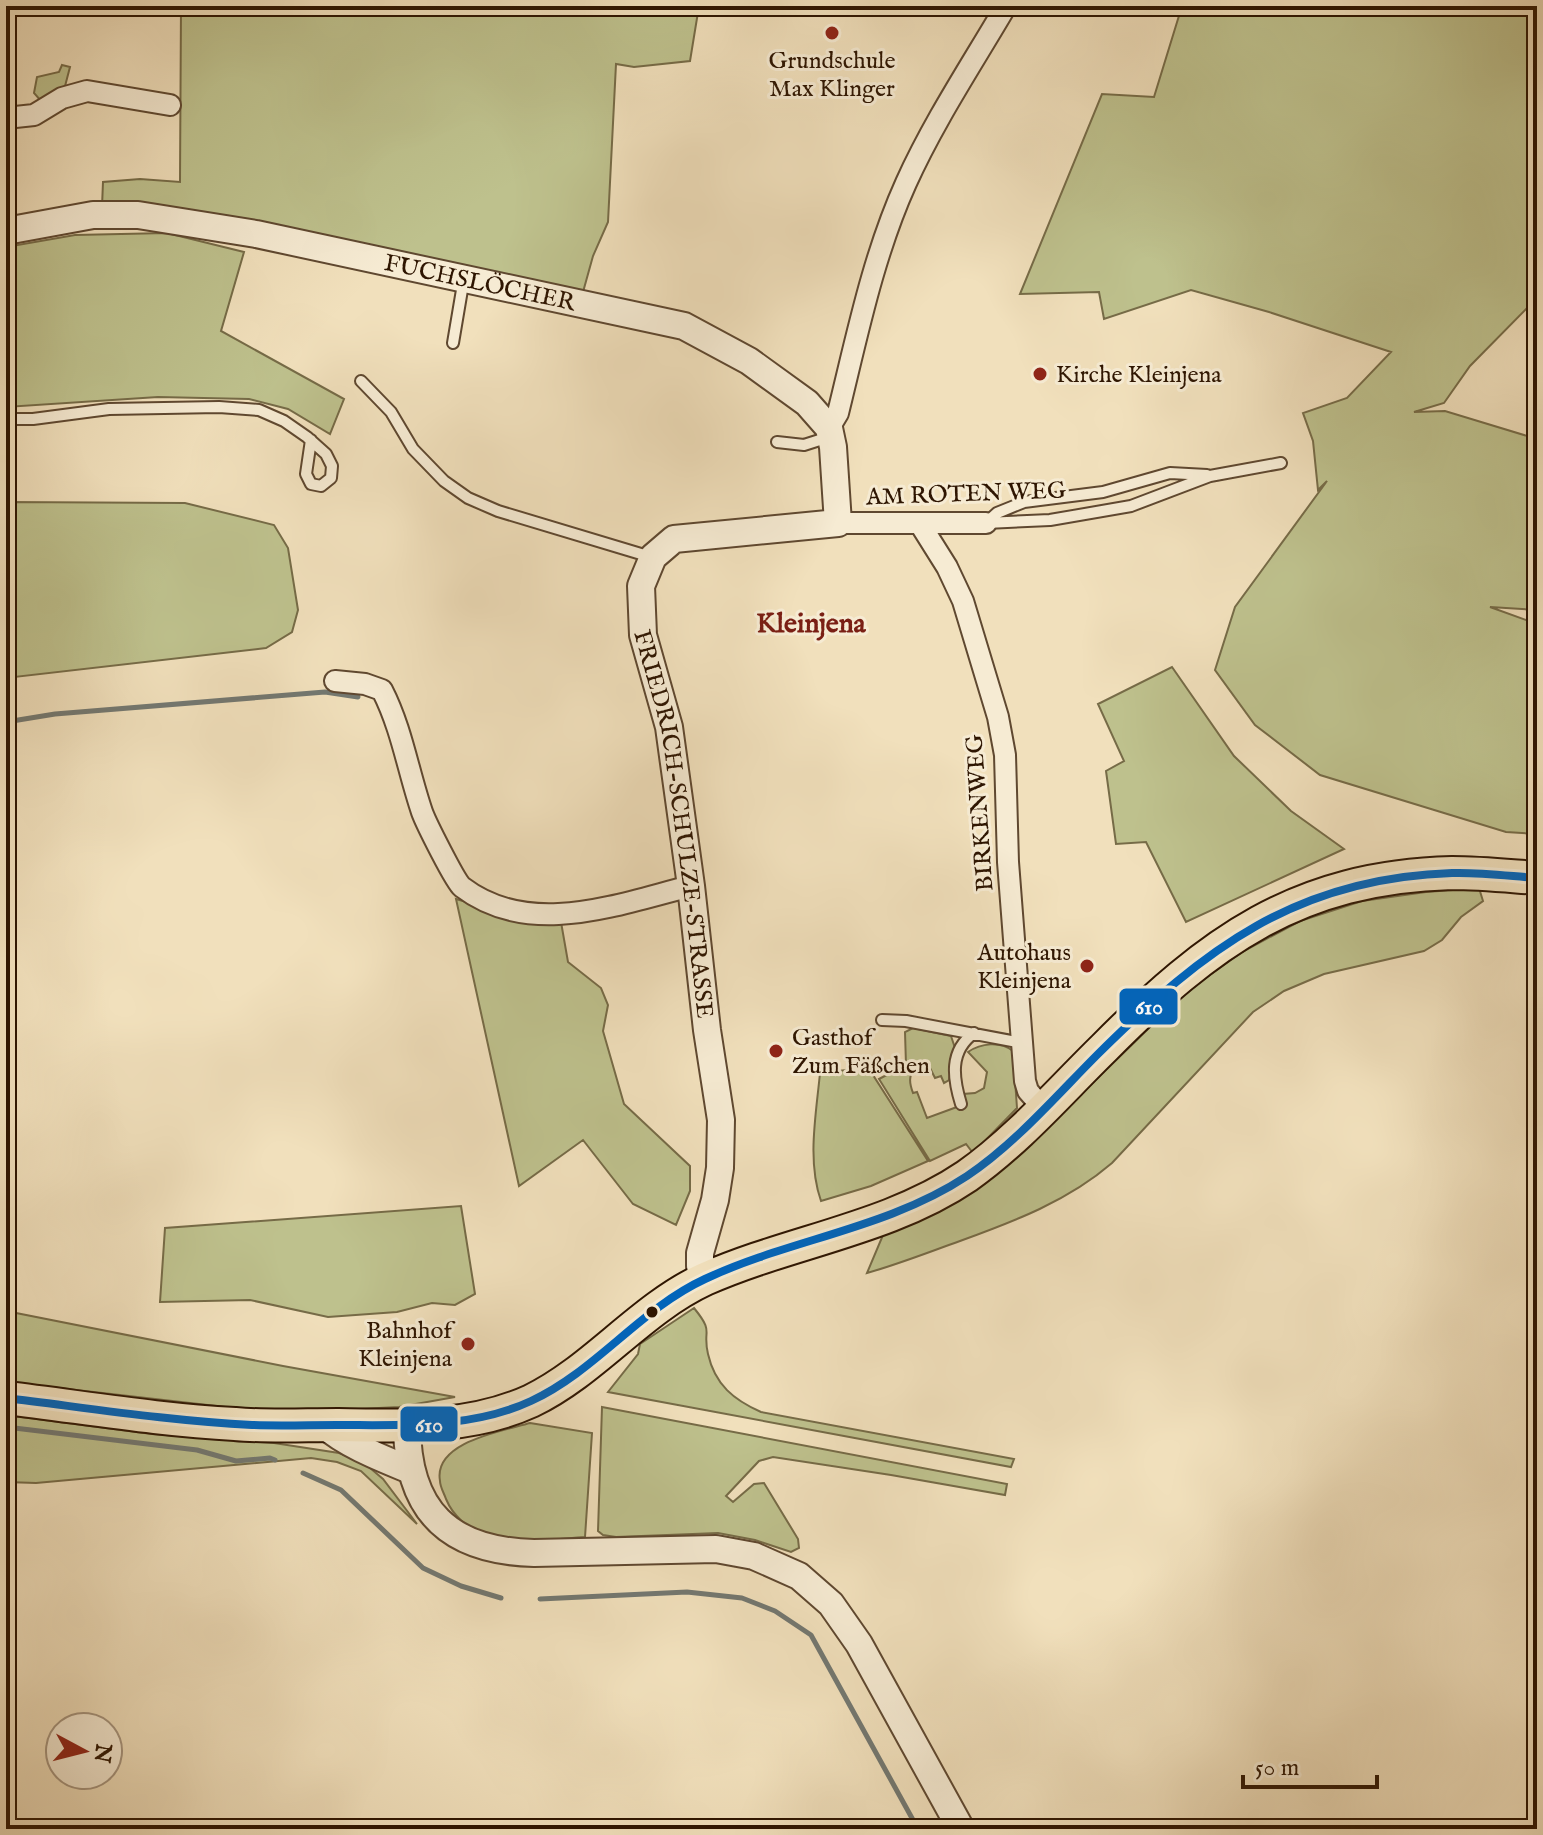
<svg xmlns="http://www.w3.org/2000/svg" width="1543" height="1835" viewBox="0 0 1543 1835" font-family="'IM FELL English',serif">
<rect width="100%" height="100%" fill="#f1e0bc"/>
<filter id="stains"><feTurbulence type="fractalNoise" baseFrequency=".0025" numOctaves="4"/><feColorMatrix values="0 0 0 0 .2 0 0 0 0 .09 0 0 0 0 .02 0 0 0 .5 -.17"/></filter>
<radialGradient id="worn" r=".72"><stop offset=".6" stop-color="#630" stop-opacity="0"/><stop offset="1" stop-color="#630" stop-opacity=".3"/></radialGradient>
<path fill="#bec18d" stroke="#766b47" stroke-width="2" d="M181,6H699L690,61L634,67L616,64L608,222L593,256L583,292L102,207L103,182L140,179L180,182Z
M1182,6H1537V298L1470,366L1444,403L1414,412L1445,411L1537,439V610L1490,607L1537,624V834L1506,832L1320,775L1255,725L1215,670L1235,607L1327,481L1318,490L1313,441L1303,413L1347,398L1391,352L1269,312L1191,290L1104,319L1099,292L1020,294L1102,94L1154,97Z
M62,65L70,67L64,90L41,101L34,93L37,77L59,72Z
M167,233L244,252L221,331L344,399L330,434L288,409L249,399L158,397L6,407V247L75,235Z
M6,502L185,503L274,525L288,548L298,610L292,632L266,648L6,678Z
M1172,667L1234,756L1291,811L1344,849L1186,922L1146,842L1116,844L1106,771L1124,761L1098,704Z
M1479,888L1483,901L1461,917L1442,940L1424,951L1324,974L1284,991L1253,1012L1112,1163C1068,1201 1015,1221 960,1241C929,1252 899,1264 867,1273L883,1235L943,1205L1067,1108L1186,992L1242,952L1300,921L1362,901L1426,892Z
M456,899L533,921L561,922L568,962L601,988L608,1005L603,1031L624,1104L690,1166V1191L676,1225L633,1204L583,1140L519,1186Z
M913,1028L951,1036L955,1048L949,1080L944,1083L941,1076L935,1078L930,1068L914,1067C909,1077 909,1082 913,1093L917,1092L927,1118L965,1104L963,1094L975,1093L984,1088L987,1072L968,1052C981,1043 1000,1041 1013,1051L1017,1108L973,1153L966,1144L930,1161L879,1079L906,1065L905,1032Z
M856,1069L871,1072L928,1161L871,1186L821,1201C807,1161 816,1115 820,1073Z
M461,1206L475,1294L455,1305L432,1303L397,1312L328,1317L250,1300L160,1302L165,1228Z
M694,1308C715,1334 702,1328 708,1354C715,1385 734,1400 761,1412L1014,1459L1011,1467L608,1392L638,1354L640,1344Z
M6,1311L283,1366L455,1397L399,1407L278,1413L6,1382Z
M602,1407L1007,1484L1005,1495L891,1475L773,1457L759,1461L726,1496L733,1502L754,1484L764,1483L798,1539L799,1548L791,1552L755,1540L718,1533L616,1537L603,1535L598,1531Z
M6,1415L152,1434L274,1443L339,1453L363,1462L383,1479L417,1524L361,1471L337,1462L311,1458L36,1483L6,1482Z
M530,1423L592,1433L585,1537C553,1539 517,1545 486,1535C468,1529 453,1516 446,1499C444,1493 440,1487 440,1481C433,1442 502,1431 530,1423Z"/>
<g fill="none" stroke-linecap="round" stroke-linejoin="round">
<path stroke="#737871" stroke-width="5" d="M6,722L55,714L325,692L358,697
M6,1427L197,1450L236,1461L270,1458L275,1460
M303,1473L341,1490L423,1568L461,1586L501,1598
M540,1599L687,1592L742,1598L775,1611L811,1635L918,1829"/>
<g stroke="#5f4830" stroke-width="14">
<path id="service" d="M453,343L464,278
M361,381L391,412L413,449L444,481L468,498L498,511L651,557
M6,419H33L109,409L219,407L259,410L284,421L307,437L326,454L332,466L331,478L321,486L311,484L306,474L311,440
M777,442L804,445L829,437
M986,523L1050,520L1131,506L1210,476L1281,463
M986,523L997,513L1024,502L1103,492L1170,473L1207,475
M882,1020L906,1021L1022,1043
M961,1104C953,1078 949,1051 974,1033"/>
</g>
<g stroke="#5f4830" stroke-width="24">
<path id="minor" d="M6,118L34,115L62,98L87,91L170,105
M829,428L838,413C857,336 873,256 906,183C934,121 972,64 1006,6
M838,523H986
M920,524L947,567L963,601L998,717L1005,755L1008,862L1025,1081L1028,1091L1043,1108
M335,681L365,684L382,690C402,729 408,771 422,812C426,823 455,881 462,887C530,939 618,904 691,886"/>
</g>
<g stroke="#5f4830" stroke-width="30">
<g id="tertiary">
<path id="s1" d="M6,231L93,215H138L256,234L684,326L749,361L807,403L829,428L833,447L838,523L674,539L653,557L641,586L643,635L669,727L691,886L707,1030L721,1120L720,1168L715,1200L700,1253V1266L704,1280"/>
<path d="M324,1425C347,1445 381,1458 410,1470"/>
<path d="M407,1425C407,1511 449,1551 534,1553L716,1549L754,1556L799,1576L831,1604L859,1644L961,1829"/>
</g>
</g>
<g stroke="#2e1501" stroke-width="36">
<path id="primary" d="M6,1398C82,1407 158,1420 235,1424C269,1427 303,1425 338,1425C402,1426 470,1429 531,1401C595,1370 640,1309 705,1279C791,1241 889,1229 967,1176C1018,1140 1060,1091 1104,1048C1209,942 1297,877 1452,873C1480,873 1509,876 1537,878"/>
</g>
<use href="#service" stroke="#f6ebd3" stroke-width="10"/>
<use href="#minor" stroke="#f6ebd3" stroke-width="20"/>
<use href="#tertiary" stroke="#f6ebd3" stroke-width="26"/>
<use href="#primary" stroke="#f1e0bc" stroke-width="32"/>
<g stroke="#f6ebd3" stroke-width="14">
<path id="bus-1" d="M6,1398C88,1408 170,1421 252,1425C281,1426 309,1425 337,1425C402,1425 471,1429 531,1401C596,1371 640,1309 705,1279C790,1239 887,1229 967,1176C1016,1143 1056,1096 1098,1054C1204,949 1296,878 1452,873C1480,872 1509,876 1537,878"/>
</g>
<use href="#bus-1" stroke="#0065bd" stroke-width="8"/>
</g>
<g fill="#8f2418" stroke="#f6ebd3" stroke-width="3">
<circle cx="832" cy="33" r="8"/>
<circle cx="1040" cy="374" r="8"/>
<circle cx="1087" cy="966" r="8"/>
<circle cx="776" cy="1051" r="8"/>
<circle cx="468" cy="1344" r="8"/>
</g>
<circle fill="#2e1501" stroke="#f6ebd3" stroke-width="3" cx="652" cy="1312" r="7"/>
<g text-anchor="middle" stroke-width="6" stroke-linejoin="round" paint-order="stroke">
<g font-size="24" fill="#2e1501" stroke="#f6ebd3" text-anchor="start">
<text x="832" y="68" text-anchor="middle">Grundschule<tspan x="832" dy="28">Max Klinger</tspan></text>
<text x="1056" y="382">Kirche Kleinjena</text>
<text x="1071" y="960" text-anchor="end">Autohaus<tspan x="1071" dy="28">Kleinjena</tspan></text>
<text x="792" y="1045">Gasthof<tspan x="792" dy="28">Zum Fäßchen</tspan></text>
<text x="452" y="1338" text-anchor="end">Bahnhof<tspan x="452" dy="28">Kleinjena</tspan></text>
</g>
<g font-size="24" fill="#2e1501" stroke="#f6ebd3">
<text dy="8" stroke="none"><textPath href="#s1" startOffset="482">FUCHSLÖCHER</textPath></text>
<text transform="translate(966 493) rotate(-2)" y="8">AM ROTEN WEG</text>
<text transform="translate(979 813) rotate(-94)" y="8">BIRKENWEG</text>
<text dy="8" stroke="none"><textPath href="#s1" startOffset="1430">FRIEDRICH-SCHULZE-STRASSE</textPath></text>
</g>
<g font-size="28" font-weight="bold" fill="#7a1f14" stroke="#f6ebd3">
<text x="811" y="632">Kleinjena</text>
</g>
</g>
<g stroke="#f6ebd3" stroke-width="3">
<rect x="1118" y="987" width="61" height="39" rx="8" fill="#0065bd"/>
<rect x="399" y="1405" width="60" height="38" rx="8" fill="#0065bd"/>
</g>
<g font-size="22" text-anchor="middle" font-weight="bold" fill="#fff">
<text x="1149" y="1014">610</text>
<text x="429" y="1432">610</text>
</g>
<rect width="1543" height="1835" fill="none" stroke="#f1e0bc" stroke-width="32"/>
<rect x="8" y="8" width="1527" height="1819" fill="none" stroke="#2e1501" stroke-width="4"/>
<rect x="16" y="16" width="1511" height="1803" fill="none" stroke="#2e1501" stroke-width="2"/>
<g transform="translate(84 1751) rotate(97)"><circle r="38" fill="#f6ebd3" stroke="#a6957f" stroke-width="2"/>
<path d="M0-6L14 30L0 20L-14 30Z" fill="#8f2418"/>
<text y="-12" font-size="22" font-weight="bold" text-anchor="middle" fill="#2e1501">N</text>
</g>
<path d="M1243 1775v12h134v-12" fill="none" stroke="#2e1501" stroke-width="4"/>
<text x="1255" y="1775" font-size="24" fill="#2e1501" stroke="#f6ebd3" stroke-width="6" paint-order="stroke">50 m</text>
<rect width="100%" height="100%" filter="url(#stains)"/>
<rect width="100%" height="100%" fill="url(#worn)"/>
</svg>
